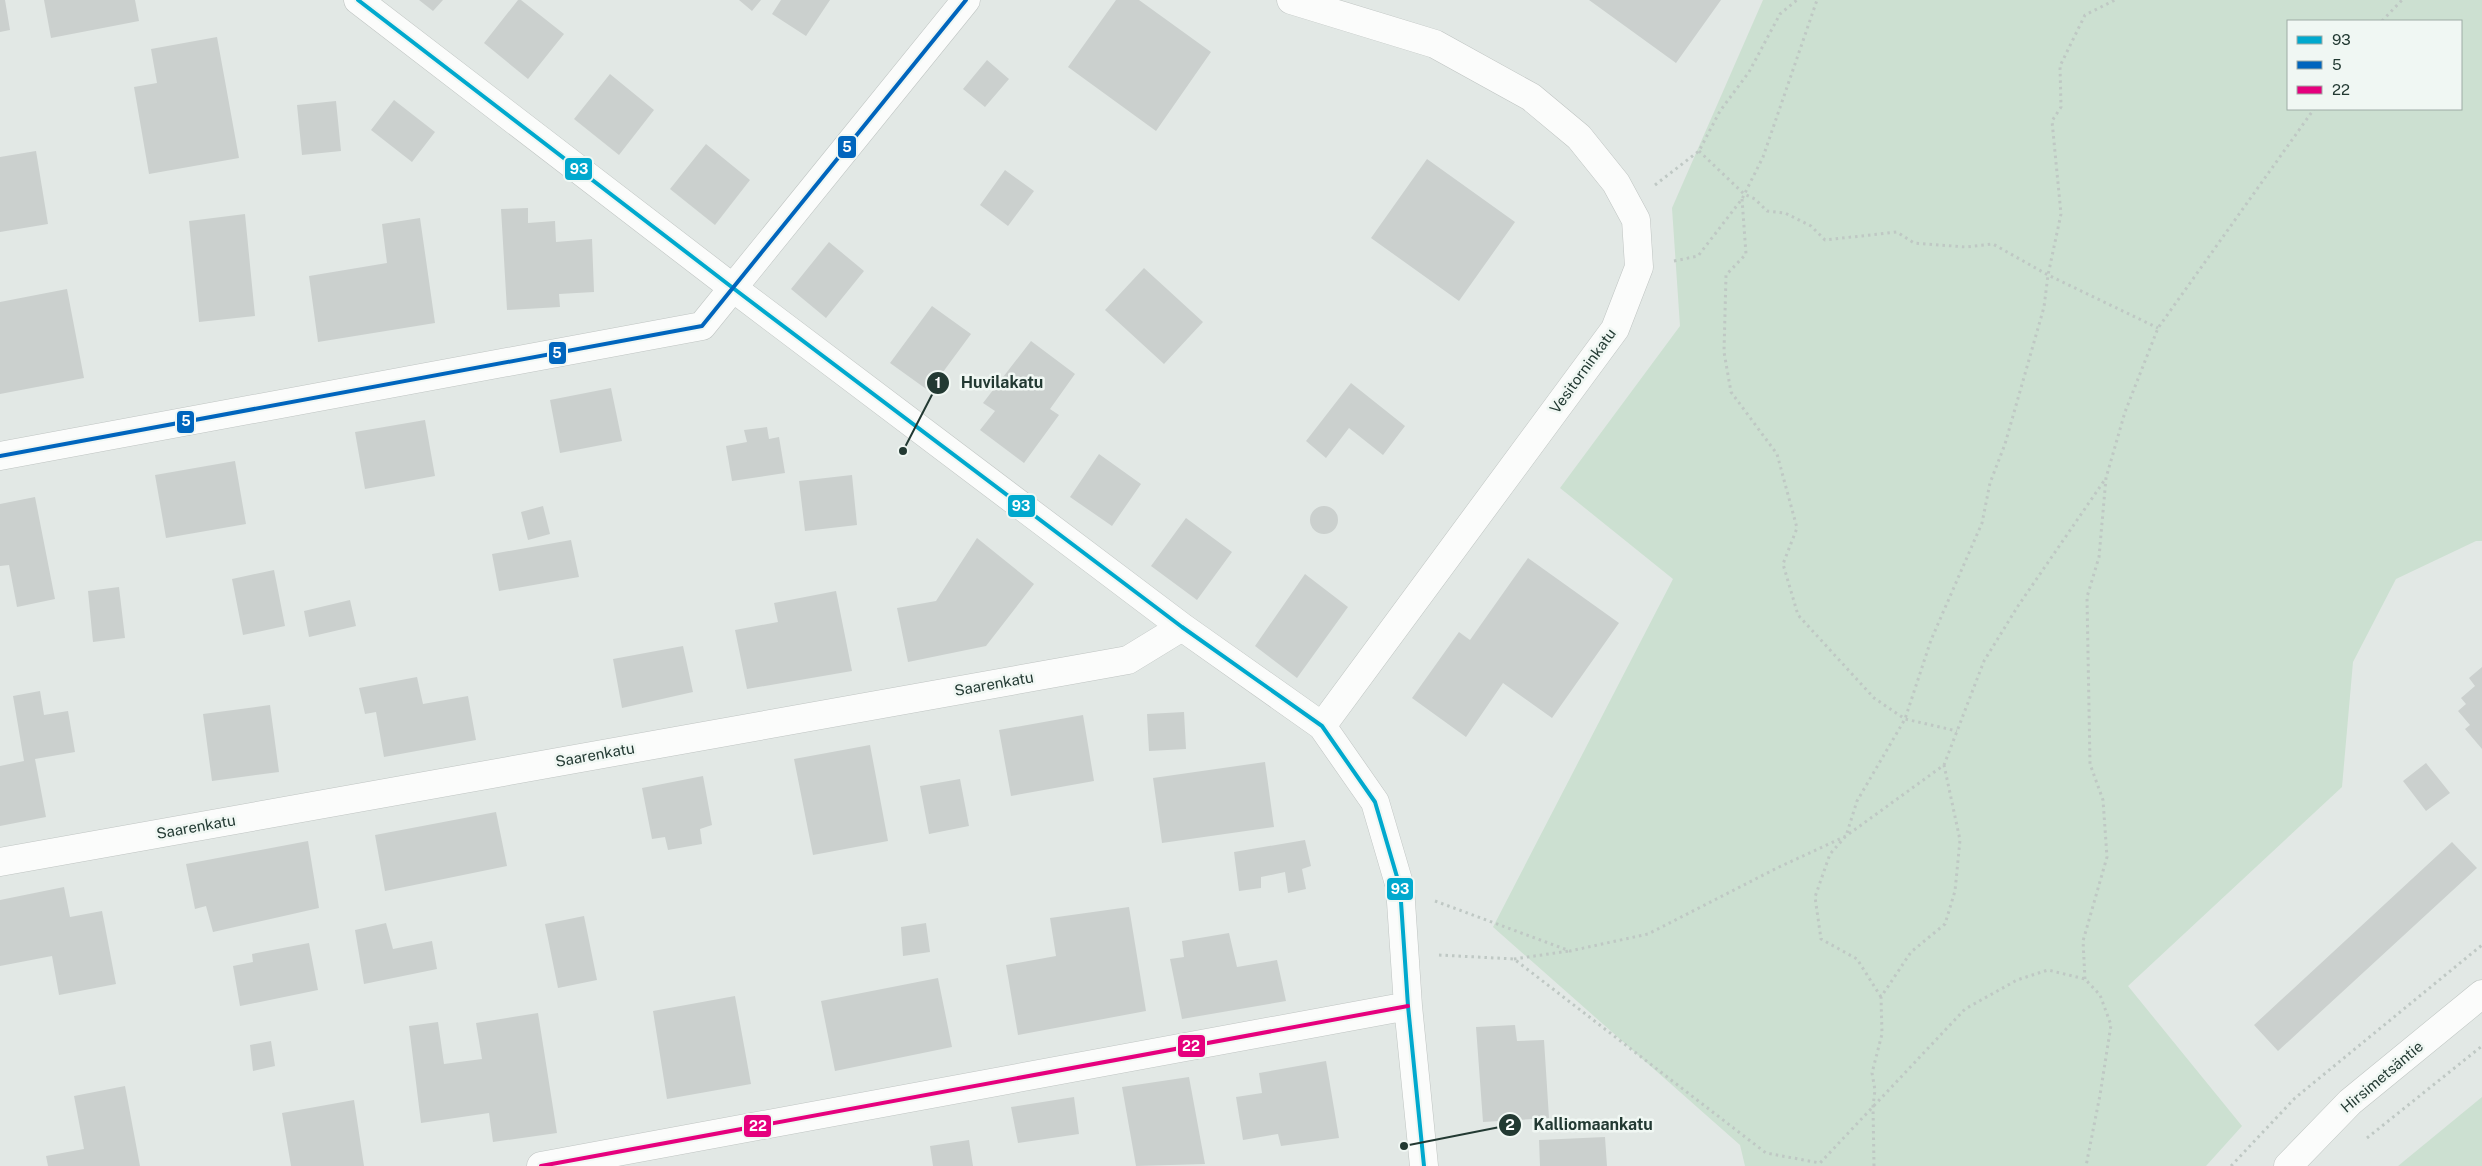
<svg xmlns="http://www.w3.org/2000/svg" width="2482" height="1166" viewBox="0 0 2482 1166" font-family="'Public Sans',sans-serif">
<rect width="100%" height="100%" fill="#e2e8e5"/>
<path fill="#cce0d1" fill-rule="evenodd" d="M1763,0H2482V541H2476L2396,579L2353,662L2342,787L2128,986L2242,1126L2206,1166H1745L1740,1145L1493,927L1673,579L1560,488L1680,326L1672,208ZM2461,21V109H2288V21Z
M2482,1097V1166H2398Z"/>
<path fill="#cbd0ce" d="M0,0H5L10,30L0,32Z
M44,0H135L139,21L51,38Z
M419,0H443L433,11Z
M518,0H521L564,34L528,79L484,43Z
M739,0H761L752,11Z
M781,0H830L806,36L772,14Z
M1116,0H1139L1211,52L1156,131L1068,67Z
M1589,0H1721L1676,63Z
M217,37L239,158L149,174L134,87L157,83L151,49Z
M987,60L1009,79L985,107L963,89Z
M610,74L654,110L619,155L574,119Z
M394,100L435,132L412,162L371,130Z
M336,101L341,151L302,155L297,105Z
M706,144L750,180L715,225L670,189Z
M36,151L48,224L0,232V157Z
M1427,159L1515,222L1459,301L1371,238Z
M1005,170L1034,191L1008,226L980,205Z
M528,208V223L555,221L556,242L592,239L594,292L559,294L560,307L507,310L501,209Z
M245,214L255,316L199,322L189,221Z
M420,218L435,323L318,342L309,276L387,263L382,224Z
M829,242L864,271L826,318L791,289Z
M1144,268L1203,322L1164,364L1105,310Z
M67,289L84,378L0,394V302Z
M932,306L971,334L929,391L890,363Z
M1031,341L1075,374L1050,409L1059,415L1024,463L980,430L995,411L983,403Z
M1351,383L1405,426L1383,455L1349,428L1326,458L1306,441Z
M611,388L622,441L560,453L550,400Z
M425,420L435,476L365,489L355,432Z
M767,427L769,439L779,437L785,473L732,481L726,446L747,442L744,430Z
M1099,454L1141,484L1112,526L1070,497Z
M235,461L246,524L166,538L155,475Z
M852,475L857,525L805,531L799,481Z
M35,497L55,599L17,607L9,565L0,566V504Z
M1310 520a14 14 0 1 1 28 0a14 14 0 1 1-28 0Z
M543,506L550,534L528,540L521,512Z
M1186,518L1232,552L1197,600L1151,566Z
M977,538L1034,584L986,646L908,662L897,608L936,601Z
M571,540L579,577L499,591L492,554Z
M1528,558L1619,623L1552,718L1503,683L1466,737L1412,698L1459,632L1470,640Z
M274,570L285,626L243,635L232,579Z
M1305,574L1348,607L1297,678L1255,646Z
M119,587L125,638L93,642L88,591Z
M836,591L852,671L747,689L735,630L778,622L774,603Z
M350,600L356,626L309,637L304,611Z
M683,646L693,692L622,708L613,659Z
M2482,667V749L2465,729L2470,725L2458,711L2466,704L2461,698L2475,686L2469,678Z
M417,677L423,704L468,696L476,740L384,757L376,712L365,714L359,688Z
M40,691L44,715L68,711L75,752L35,759L46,817L0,826V766L24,761L13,696Z
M270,705L279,772L212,781L203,714Z
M1184,712L1186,749L1149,751L1147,714Z
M1083,715L1094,781L1011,796L999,730Z
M870,745L888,841L813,855L794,759Z
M1265,762L1274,827L1162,843L1153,778Z
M2426,763L2450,793L2426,811L2403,781Z
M703,776L712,825L700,829L702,844L668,850L665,837L652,839L642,788Z
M960,779L969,826L929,834L920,786Z
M496,812L507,866L385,891L375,835Z
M1305,840L1311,866L1302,869L1306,889L1288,893L1285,872L1261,877V888L1239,891L1234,852Z
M308,841L319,908L213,932L206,906L195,909L186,864Z
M2452,842L2477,868L2278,1051L2254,1025Z
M64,887L70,917L102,911L116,984L59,995L52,956L0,966V900Z
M1129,907L1146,1011L1018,1035L1006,965L1056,956L1050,918Z
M584,916L597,980L558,988L545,924Z
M386,923L393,949L432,941L437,969L364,984L355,930Z
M926,923L930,952L903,956L901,927Z
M1229,933L1237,967L1277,960L1286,1001L1182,1019L1170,959L1184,957L1182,941Z
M309,943L318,990L240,1006L233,966L253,962L252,954Z
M938,978L952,1047L835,1071L821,1001Z
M735,996L751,1084L667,1099L653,1011Z
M538,1013L557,1133L493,1142L489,1113L421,1123L409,1026L438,1022L444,1064L482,1059L476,1023Z
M1515,1025L1517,1041L1544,1040L1549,1118L1483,1122L1476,1027Z
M271,1041L275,1066L253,1071L250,1045Z
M1326,1061L1339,1138L1281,1146L1278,1134L1243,1140L1236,1097L1262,1093L1259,1073Z
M1189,1077L1205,1164L1136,1166L1122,1087Z
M125,1086L140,1166H48L46,1156L84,1149L74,1096Z
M1074,1097L1079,1134L1018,1143L1011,1107Z
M354,1100L364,1166H291L282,1113Z
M1605,1137L1607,1166H1540L1539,1140Z
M969,1140L973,1166H933L930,1146Z"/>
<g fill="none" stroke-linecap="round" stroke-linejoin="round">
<g stroke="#bfc4c2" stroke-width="29">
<path id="street" d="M358,0L733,288L1182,627L1322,726L1375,802L1400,887L1408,1006L1424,1166
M1291,0L1435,44L1531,97L1579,137L1616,183L1636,220L1639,267L1615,329L1322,726
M0,456L702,326L966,0
M0,862L1128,660L1182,627
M541,1166L1408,1006"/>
</g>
<g stroke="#bfc5c2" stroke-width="29">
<path id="secondary" d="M2288,1166L2350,1102L2482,994"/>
</g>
<path stroke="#bfc8c4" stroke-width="3" stroke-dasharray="2.5 4" stroke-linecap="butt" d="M2382,21L2402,0
M1699,151L1744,194L1755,199L1767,211L1785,213L1811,226L1825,240L1897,232L1914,243L1966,247L1993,244L2048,275L2158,328
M1655,185L1699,151L1720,111L1749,72L1780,14L1797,0
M1742,199L1746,254L1726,275L1724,352L1731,392L1777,454L1797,528L1783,564L1798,615L1874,698L1905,719L1957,731
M1674,261L1698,256L1742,199L1763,157L1817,0
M1435,901L1570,951L1648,934L1777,868L1846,836L1944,765L1984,661L2018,606L2106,478
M1439,955L1514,959L1766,1153L1820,1163L1965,1009L2017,980L2048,970L2085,979L2100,995L2111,1025L2100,1095L2086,1166
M1514,959L1569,951
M2085,979L2083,941L2107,857L2103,800L2090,764L2087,597L2099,557L2106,478L2125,412L2158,328L2314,109
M1881,997L1857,959L1821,939L1815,897L1830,854L1846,836L1857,801L1905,719L1931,640L1982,523L1990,483L2005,444L2044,307L2048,275L2061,214L2052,121L2061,107L2060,66L2085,15L2115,0
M2367,1138L2482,1046
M1874,1166L1873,1106L1875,1090L1872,1073L1882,1034L1881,997L1911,952L1945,924L1955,891L1960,840L1944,765
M2231,1166L2295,1098L2482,945"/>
<use href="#street" stroke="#fbfcfb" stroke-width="28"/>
<use href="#secondary" stroke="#fbfcfb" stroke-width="28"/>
<g stroke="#f0f7f3" stroke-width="8">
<path id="bus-1" d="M358,0L733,288L1182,627L1322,726L1375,802L1400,887L1408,1006L1424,1166"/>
</g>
<g stroke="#f0f7f3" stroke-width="8">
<path id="bus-2" d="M0,456L702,326L966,0"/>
</g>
<g stroke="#f0f7f3" stroke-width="8">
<path id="bus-3" d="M541,1166L1408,1006"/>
</g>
<use href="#bus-1" stroke="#00a9ce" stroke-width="4"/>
<use href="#bus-2" stroke="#0065bd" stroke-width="4"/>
<use href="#bus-3" stroke="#e5007d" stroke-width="4"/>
</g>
<g text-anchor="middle" stroke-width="5" stroke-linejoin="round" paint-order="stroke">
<g font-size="15" fill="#223932" stroke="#f0f7f3">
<text transform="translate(1583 371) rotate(-54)" y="5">Vesitorninkatu</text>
<text transform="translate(994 684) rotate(-10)" y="5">Saarenkatu</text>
<text transform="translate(595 755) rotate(-10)" y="5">Saarenkatu</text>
<text transform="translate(196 827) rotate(-10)" y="5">Saarenkatu</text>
<text transform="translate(2382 1077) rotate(-40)" y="5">Hirsimetsäntie</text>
</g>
</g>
<path fill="none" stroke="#223932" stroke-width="2" d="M903 451L938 383M1404 1146L1510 1125"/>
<g fill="#223932" stroke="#f0f7f3" stroke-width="2">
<circle cx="903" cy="451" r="5"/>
<circle cx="1404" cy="1146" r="5"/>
<circle cx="938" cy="383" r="12"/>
<circle cx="1510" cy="1125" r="12"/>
</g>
<g font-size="15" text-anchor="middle" font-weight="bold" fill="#fff">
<text x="938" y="388">1</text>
<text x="1510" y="1130">2</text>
</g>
<g font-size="16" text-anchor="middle" font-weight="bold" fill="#223932" stroke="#f0f7f3" stroke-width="5" stroke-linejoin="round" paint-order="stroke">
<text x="1002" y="388">Huvilakatu</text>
<text x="1593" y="1130">Kalliomaankatu</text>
</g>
<g stroke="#f0f7f3" stroke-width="2">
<rect x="837" y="135" width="20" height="24" rx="5" fill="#0065bd"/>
<rect x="564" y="157" width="29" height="24" rx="5" fill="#00a9ce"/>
<rect x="548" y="341" width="19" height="24" rx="5" fill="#0065bd"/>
<rect x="176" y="410" width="19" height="24" rx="5" fill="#0065bd"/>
<rect x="1007" y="494" width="29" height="24" rx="5" fill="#00a9ce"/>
<rect x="1386" y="877" width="28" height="24" rx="5" fill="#00a9ce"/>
<rect x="1177" y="1034" width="29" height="24" rx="5" fill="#e5007d"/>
<rect x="743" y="1114" width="29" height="24" rx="5" fill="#e5007d"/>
</g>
<g font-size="14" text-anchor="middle" font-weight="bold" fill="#fff">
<text x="847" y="152">5</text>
<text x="579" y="174">93</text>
<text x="557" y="358">5</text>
<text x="186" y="426">5</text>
<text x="1021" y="511">93</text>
<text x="1400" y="894">93</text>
<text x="1191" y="1051">22</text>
<text x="758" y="1131">22</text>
</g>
<rect x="2287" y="20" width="175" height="90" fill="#f0f7f3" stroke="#9eaba6"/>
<rect x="2297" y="36" width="25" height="8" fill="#00a9ce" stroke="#9eaba6"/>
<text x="2332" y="45" font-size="15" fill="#223932">93</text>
<rect x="2297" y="61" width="25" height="8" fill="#0065bd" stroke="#9eaba6"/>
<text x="2332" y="70" font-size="15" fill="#223932">5</text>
<rect x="2297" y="86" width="25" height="8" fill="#e5007d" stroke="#9eaba6"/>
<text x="2332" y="95" font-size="15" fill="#223932">22</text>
</svg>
